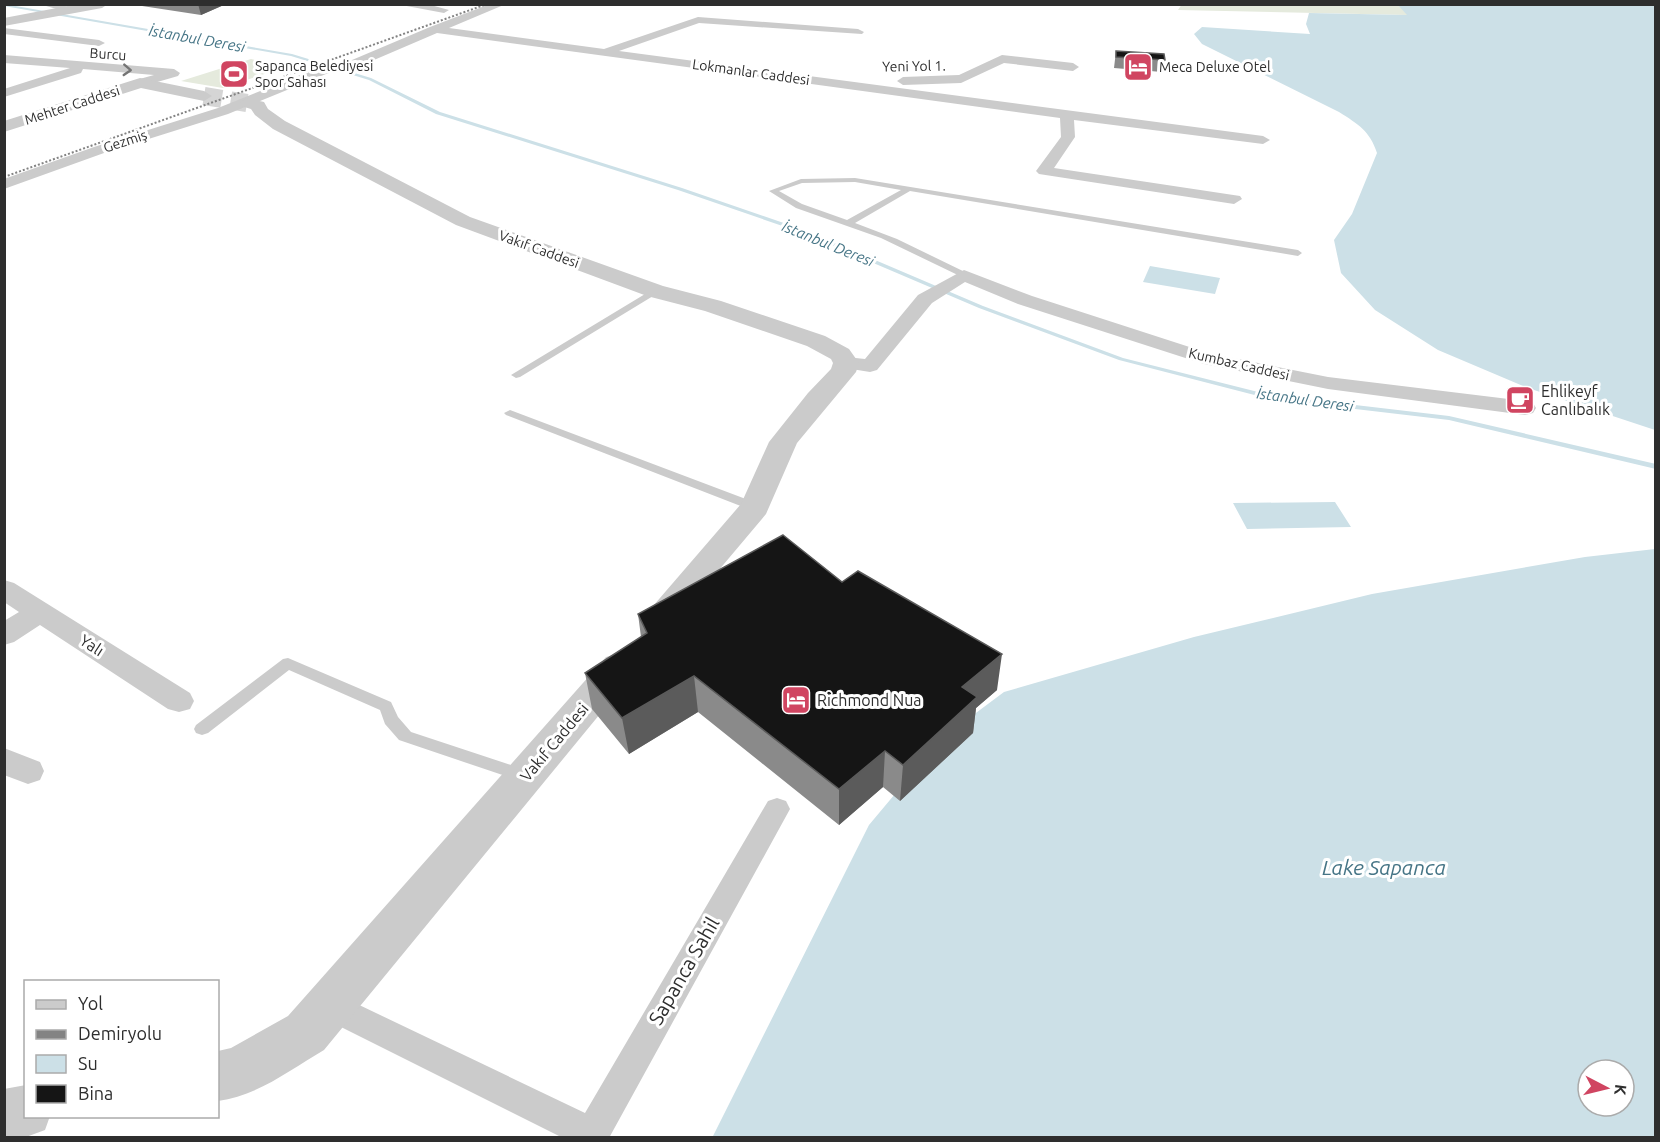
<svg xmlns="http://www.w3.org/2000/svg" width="1660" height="1142" viewBox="0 0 1660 1142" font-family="Ubuntu,sans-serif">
<rect width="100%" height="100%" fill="#fff"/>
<path fill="#e5eadd" d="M1182,4H1398L1408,15L1178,10Z
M251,59L285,67L223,88L181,81Z"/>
<path fill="#cce0e7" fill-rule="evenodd" d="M1398,5H1655V430L1528,388L1438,350L1375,310L1341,273L1334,240L1352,214L1377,153C1370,131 1358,124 1339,112L1202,44L1194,34L1202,27L1310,34L1306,24L1309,13L1407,15Z
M1150,266L1220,278L1215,294L1143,282Z
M1335,502L1351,527L1247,529L1233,503Z
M1655,549V1137L712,1138L869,825L941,739L1004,692L1194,637L1372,594L1585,557ZM1588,1070H1624V1106H1588Z"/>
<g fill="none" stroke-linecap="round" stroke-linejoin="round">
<path fill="#cce0e7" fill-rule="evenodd" d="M4,4L292,54L371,78L440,112L682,188L807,231L983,306L1123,358L1270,395L1449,416L1656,464V469L1449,420L1270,399L1119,360L979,308L803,233L678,190L436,114L369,80L291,56L4,6Z"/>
<path stroke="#d5d5d5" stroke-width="18" stroke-dasharray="18 9" stroke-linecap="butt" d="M204,96L247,103"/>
<path fill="#cbcbcb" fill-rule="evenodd" d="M855,178L1298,250L1302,253L1298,256L910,191L855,223L897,239L967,273V277L964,278L881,238L796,208L769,191L801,179ZM855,182L901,190L847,220L802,204L779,191L802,183Z
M655,288L658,289V293L520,377L516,378L511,375Z
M510,410L759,504L761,507L755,511L751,510L506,415L504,413Z
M288,658L391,702L398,717L411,732L529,771L531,776L529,781L523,782L399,740L385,724L380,710L289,670L208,733L202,735L196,733L194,729L196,725L283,659Z"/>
<path fill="#cbcbcb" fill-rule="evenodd" d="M777,798L786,801L790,809L609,1138H563L319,1016L315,1006L319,996L330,991L585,1113L768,801Z"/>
<path fill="#cbcbcb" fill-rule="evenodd" d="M39,4H60L76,10L71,13Z
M396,4H427L449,10L444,13Z
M490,4H506L449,28L604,49L698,17L858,29L864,32L862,34L699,23L619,51L1263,136L1270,140L1263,144L1074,120L1075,137L1054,168L1240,196L1242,199L1234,204L1039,174L1036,171L1061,137L1060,118L437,33L360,66L326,74L228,114L104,153L4,189V179L94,147L218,108L318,68L352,60L430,27Z
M4,28L99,40L105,43L99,46L4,34Z
M4,55L174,69L180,73L178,76L140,87L136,86L134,83L136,80L154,75L83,69L81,73L4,97V89L70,68L4,63Z
M1002,55L1073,63L1079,67L1073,71L1004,63L961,83L903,85L897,81L903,77L959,75Z
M964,270L1032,296L1208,353L1328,377L1525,401L1533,403L1536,408L1533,413L1525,415L1328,389L1204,364L1018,304L965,282L932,303L877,370L870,372L839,367L836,363L839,359L846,357L865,359L918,295Z
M4,580L14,583L190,693L194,701L190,709L179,712L168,709L40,625L14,642L4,645V621L19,612L4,602Z
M4,748L40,762L44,771L40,780L28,784L4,775Z"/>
<path fill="#cbcbcb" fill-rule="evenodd" d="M78,4H108L102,8L4,26V18Z
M140,78L204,91L212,96L204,101L141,88L4,132V121Z
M247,98L264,102L268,109L285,121L470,217L663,286L721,301L825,336L849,349L859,363L856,372L797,443L766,514L670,628L658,632L646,628L641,620L741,504L769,442L808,393L831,369L833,363L831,359L807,346L705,311L647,296L456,225L273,129L255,115L251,109L241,106L239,103Z
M619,653L632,657L637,666L632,675L324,1050C290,1070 257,1096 218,1101V1051L231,1048L288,1016L606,657Z
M26,1085V1116H50L45,1130L26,1137L4,1138V1089Z"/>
<path stroke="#838383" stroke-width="2" stroke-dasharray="2 2" stroke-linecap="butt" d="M4,177L487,4"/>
</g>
<path fill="#8a8a8a" d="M129,4H226L201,15Z
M1116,51L1165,60L1162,72L1114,68Z
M842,582L997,690L976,708L973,733L900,801L883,787L839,825L698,712L629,754L592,709L585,673L641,637L638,614Z"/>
<path fill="#5b5b5b" d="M198,4H226L201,15Z
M1002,654L997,690L976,708L973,733L900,801L903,765L962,687Z
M694,676L698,712L629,754L622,718Z
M885,751L883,787L839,825V789Z"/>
<path fill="#151515" stroke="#5b5b5b" stroke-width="1.5" d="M1116,51L1164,54L1165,60L1116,57Z
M783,535L842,582L858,571L1002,654L962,687L977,697L903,765L885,751L839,789L694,676L622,718L585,673L647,633L638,614Z"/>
<defs><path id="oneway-chevron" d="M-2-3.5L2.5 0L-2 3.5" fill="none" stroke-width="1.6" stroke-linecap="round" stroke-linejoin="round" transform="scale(1.5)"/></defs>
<use stroke="#757575" href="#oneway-chevron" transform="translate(127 70) rotate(3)"/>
<defs>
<g id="hotel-square" transform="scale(1.5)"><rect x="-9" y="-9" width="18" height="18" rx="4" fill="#d04561" stroke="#fff"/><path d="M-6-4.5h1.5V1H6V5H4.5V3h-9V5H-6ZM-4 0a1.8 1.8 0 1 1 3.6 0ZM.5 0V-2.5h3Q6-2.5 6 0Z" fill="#fff"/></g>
<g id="stadium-square" transform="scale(1.5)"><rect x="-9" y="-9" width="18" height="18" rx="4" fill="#d04561" stroke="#fff"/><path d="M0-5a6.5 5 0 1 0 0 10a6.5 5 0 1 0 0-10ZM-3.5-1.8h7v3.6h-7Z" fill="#fff"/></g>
<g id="cafe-square" transform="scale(1.5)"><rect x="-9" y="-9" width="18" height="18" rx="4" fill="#d04561" stroke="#fff"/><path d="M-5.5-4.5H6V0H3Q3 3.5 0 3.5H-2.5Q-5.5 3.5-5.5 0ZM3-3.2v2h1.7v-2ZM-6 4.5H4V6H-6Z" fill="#fff"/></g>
</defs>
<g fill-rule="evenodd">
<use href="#hotel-square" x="1138" y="67"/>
<use href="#stadium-square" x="234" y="74"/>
<use href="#cafe-square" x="1520" y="400"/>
<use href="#hotel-square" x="796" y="700"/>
</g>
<g text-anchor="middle" stroke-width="6" stroke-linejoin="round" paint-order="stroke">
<g font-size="14" fill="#2e2e2e" stroke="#fff">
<text transform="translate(108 54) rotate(4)" y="5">Burcu</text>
<text transform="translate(914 66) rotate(-1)" y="5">Yeni Yol 1.</text>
<text transform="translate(751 72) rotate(8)" y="5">Lokmanlar Caddesi</text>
<text transform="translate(72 105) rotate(-18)" y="5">Mehter Caddesi</text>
<text transform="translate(125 141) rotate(-18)" y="5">Gezmiş</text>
<text transform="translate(539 249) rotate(20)" y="5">Vakıf Caddesi</text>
<text transform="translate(1239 364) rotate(13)" y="5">Kumbaz Caddesi</text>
</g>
<g font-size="14" fill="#2e2e2e" stroke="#fff" text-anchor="start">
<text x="255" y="71">Sapanca Belediyesi<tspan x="255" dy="16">Spor Sahası</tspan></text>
<text x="1159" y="72">Meca Deluxe Otel</text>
</g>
<g font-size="15" font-style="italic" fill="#467586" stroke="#fff">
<text transform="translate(197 39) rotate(10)" y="5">İstanbul Deresi</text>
<text transform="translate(828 244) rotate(22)" y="5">İstanbul Deresi</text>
<text transform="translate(1305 400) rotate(8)" y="5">İstanbul Deresi</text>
</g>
<g font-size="16" fill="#2e2e2e" stroke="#fff" text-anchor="start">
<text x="1541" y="397">Ehlikeyf<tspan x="1541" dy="18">Canlıbalık</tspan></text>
<text x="817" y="706">Richmond Nua</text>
</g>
<g font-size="16" fill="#2e2e2e" stroke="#fff">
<text transform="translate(92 645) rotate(33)" y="6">Yalı</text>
<text transform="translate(554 742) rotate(-50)" y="6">Vakıf Caddesi</text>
</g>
<g font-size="20" fill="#2e2e2e" stroke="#fff">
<text transform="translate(684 971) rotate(-60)" y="7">Sapanca Sahil</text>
</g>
<g font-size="21" font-style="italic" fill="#467586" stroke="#fff">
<text x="1384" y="875">Lake Sapanca</text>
</g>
</g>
<rect width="1660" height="1142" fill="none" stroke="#2e2e2e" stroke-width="12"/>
<rect x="24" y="980" width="195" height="138" fill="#ffffff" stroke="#ababab" stroke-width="1.5"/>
<rect x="36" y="1000" width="30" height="9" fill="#cbcbcb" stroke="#ababab" stroke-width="1.5"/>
<text x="78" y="1010" font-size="18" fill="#2e2e2e">Yol</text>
<rect x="36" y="1030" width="30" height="9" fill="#838383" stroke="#ababab" stroke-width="1.5"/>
<text x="78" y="1040" font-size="18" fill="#2e2e2e">Demiryolu</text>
<rect x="36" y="1055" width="30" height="18" fill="#cce0e7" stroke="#ababab" stroke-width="1.5"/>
<text x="78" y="1070" font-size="18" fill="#2e2e2e">Su</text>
<rect x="36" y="1085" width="30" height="18" fill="#151515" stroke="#ababab" stroke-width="1.5"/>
<text x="78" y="1100" font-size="18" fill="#2e2e2e">Bina</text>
<g transform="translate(1606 1088) rotate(97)"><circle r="28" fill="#ffffff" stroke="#ababab" stroke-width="1.5"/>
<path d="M0-4.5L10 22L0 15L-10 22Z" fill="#d04561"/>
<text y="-9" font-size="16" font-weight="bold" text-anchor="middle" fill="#2e2e2e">K</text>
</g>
</svg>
